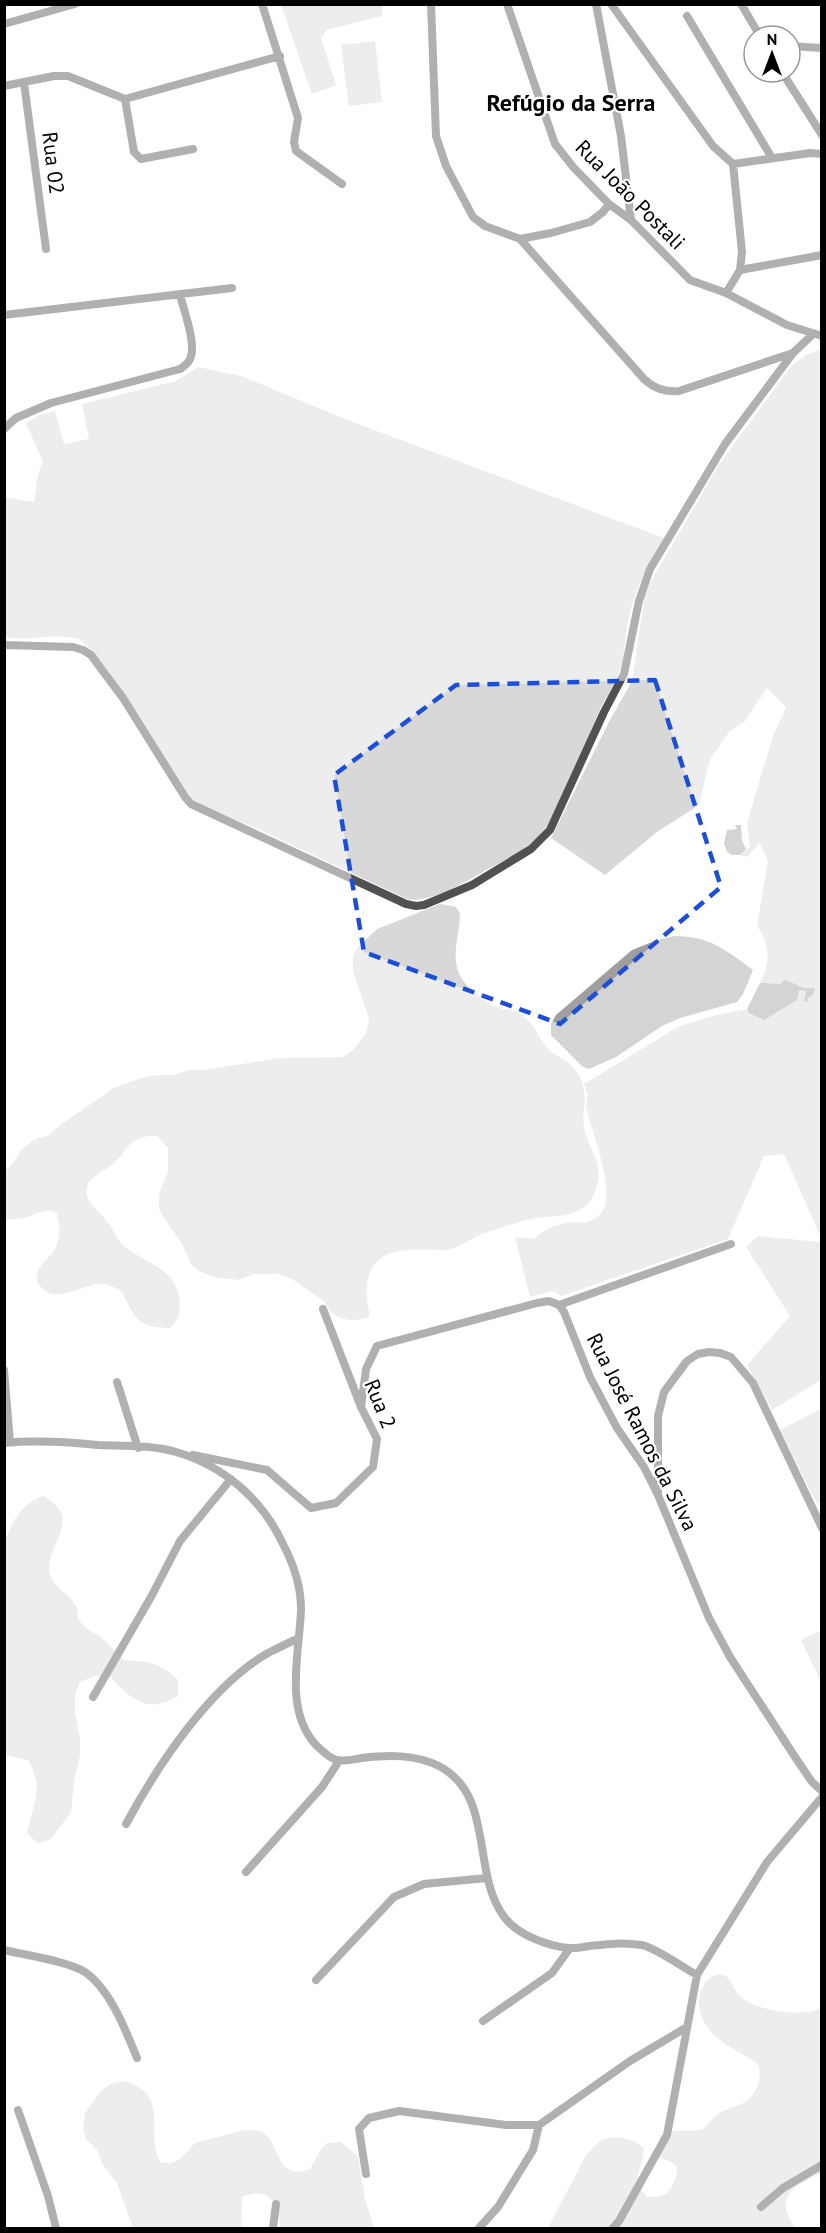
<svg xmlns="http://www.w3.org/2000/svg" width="826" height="2233" viewBox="0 0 826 2233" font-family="'PT Sans',sans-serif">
<rect width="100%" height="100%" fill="#fff"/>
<path fill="#d8d8d8" d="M281,5H382V16L327,30L321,38L336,85L312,94Z
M375,41L382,102L349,106L341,45Z
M821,349V1238L784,1154L764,1156L728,1239L561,1296L553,1291L530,1297L515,1237L534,1239C546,1226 569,1219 586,1223C591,1220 599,1217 602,1212C616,1191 593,1135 587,1111C584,1099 591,1098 584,1084L678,1027L708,1017L747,1009L749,1013L799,990L806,991L804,1001L814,989L760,983C770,964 771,944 757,926L768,861L760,843L747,857L740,855L750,847L747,823L773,736L786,707L767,688L744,722L729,732L710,759L699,805L657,832L605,875L551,838L609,722L632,681L645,594L655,574L720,463L792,365L806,355Z
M198,367L241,376L350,421L664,538C648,565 634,590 628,621C625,636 625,652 621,667C616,684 604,699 597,716C583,749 563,810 540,835C523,853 496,864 474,877C457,887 426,903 407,899L260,830L195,803L188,796C171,769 101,647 78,639C55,632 28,642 5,637L4,497L34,502L38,474L43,462L26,423L40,415L55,411L64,444L89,439L82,404L176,381Z
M440,904L456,907L460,913C460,936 449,958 462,979C469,990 490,1005 502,1009C506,1010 511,1009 515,1011C532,1017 538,1039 550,1051C557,1057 566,1059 572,1066C577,1072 582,1079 583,1086C587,1099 582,1114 584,1127C589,1154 608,1164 593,1196C582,1219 553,1215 532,1219C516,1222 500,1228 485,1233C472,1237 460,1248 447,1250C434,1251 420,1248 406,1250C367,1253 362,1283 370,1316C354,1324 330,1320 325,1302L292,1279L278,1274H253L239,1280L213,1277L197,1270L191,1264L182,1244L162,1215L159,1208V1194L168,1171V1148L157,1136C130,1135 131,1146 114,1163C107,1170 90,1176 87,1187C83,1202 103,1214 110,1225C114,1231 116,1239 122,1244C144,1264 179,1268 180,1303C180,1314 178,1321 170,1328C135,1327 136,1318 121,1291C116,1288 110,1285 104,1284C84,1282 57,1305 42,1288C38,1284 36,1280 37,1275C37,1269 42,1264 46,1260C61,1245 61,1232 57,1213C46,1206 36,1215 24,1218C18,1219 11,1219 5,1220V1171L13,1163L21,1150L35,1139L48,1136L59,1126L114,1088L141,1078L155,1075H174L188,1070H204L280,1058L343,1057L353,1050L366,1034L369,1018L353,972V956L357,948L377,929Z
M758,1236L821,1242V1380L772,1410L747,1365L790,1316L746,1247Z
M821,1409V1501L817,1504L780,1430Z
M43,1496C84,1516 48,1544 49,1569C50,1587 70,1593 76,1606C78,1610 77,1616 79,1620C85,1630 97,1633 104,1640C111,1647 118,1654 124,1660C148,1661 161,1663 178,1680V1696C147,1715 132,1699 110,1677L94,1676L80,1682L75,1695V1712L80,1739V1755L74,1782L71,1812L51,1839L38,1844L27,1833C33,1803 45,1789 28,1760L5,1755V1541C13,1520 21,1504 43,1496Z
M821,1630L822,1681L821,1682L801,1640Z
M719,1974L726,1976C732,1982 734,1989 739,1995C753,2011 804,2018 821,2008V2173C793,2187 773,2195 795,2228H548L584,2159C589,2152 594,2145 602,2140C613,2134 635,2138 644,2148C644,2170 627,2180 648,2197C653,2197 660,2197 664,2195C672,2191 678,2175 677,2167L671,2162L658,2157L668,2131C679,2129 691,2133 702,2129C708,2126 712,2117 719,2113C726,2109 734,2107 741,2104C756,2098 763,2079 758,2064C735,2047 708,2042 700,2011C699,2005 698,1999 700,1993C704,1982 708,1977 719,1974Z
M125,2081C171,2096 145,2130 160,2162C180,2167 183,2154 196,2142C212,2140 246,2126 260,2131C281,2140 274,2183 310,2169L322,2148L327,2143L341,2142L358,2156L365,2199L374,2228H280C279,2205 270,2185 242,2197L241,2228H133L117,2183L103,2165L97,2150L86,2139L83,2129L85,2113L99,2093L110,2084Z"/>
<path fill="#9f9f9f" d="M735,825H741L742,841L746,849L740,855H732L727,852L724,843L727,830L737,829Z
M675,936C709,936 726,950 753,970L743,994L737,1002L680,1018L662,1026L616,1057L589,1069L583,1067L551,1035V1024L556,1015L632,950L657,940Z
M784,980C798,983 798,990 815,988L813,995L808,998L807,1002L804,1001L806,991L799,990L797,1000L764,1020L749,1013L747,1009L760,983L781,984Z"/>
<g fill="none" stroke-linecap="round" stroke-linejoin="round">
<path stroke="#515151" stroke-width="8" d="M262,4L298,118L294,142L296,151L342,184
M431,4L436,136L446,166L473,217L485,226L520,239L551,233L590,222L603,212L609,204
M507,4L555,144L574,168L609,204L631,220L690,280L726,293L787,325L822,336
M596,4L621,136L631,220
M611,4L713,146L733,164L742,252L740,270L726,293
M741,4L760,36
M687,16L772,158
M4,24L75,4
M790,46L822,48
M782,72L822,135
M24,83L46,249
M4,86L54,76H68L125,99
M125,99L280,56
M125,99L134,152L141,159L193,149
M733,164L810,153L822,154
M520,239L644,379C655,389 665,392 679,391L793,353L812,335
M740,270L822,255
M4,315L232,288
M4,429L16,418L51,403L180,369C184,366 188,364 190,359C197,345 184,311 180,295
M4,645L73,647L83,650L91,655L123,698L185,797L191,804L406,904L416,906L424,905L472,885L531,849L550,830L604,712L624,674L639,601L650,569L725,444L793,353
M559,1305L564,1312L590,1377L617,1428L644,1467L658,1495L709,1618L730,1657L797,1760L812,1782L822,1791
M4,1370L10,1442
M117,1382L138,1448
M361,1407L366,1369L377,1346L537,1303L549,1301L559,1305L731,1244
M4,1443C35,1440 68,1442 98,1445C123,1446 152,1445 176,1452C224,1466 262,1499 283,1544C293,1563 301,1586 301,1609C300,1650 283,1710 316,1745C322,1751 328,1757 336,1760C344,1762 354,1759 362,1758C387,1755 415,1754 439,1766C496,1796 470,1873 505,1918C518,1935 548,1946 569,1948C579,1949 590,1945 600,1945C613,1943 629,1943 642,1945C654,1947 684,1968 697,1975
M193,1455L267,1470L311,1508L336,1503L373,1467L377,1439L361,1407L323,1309
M658,1493V1416L664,1392L687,1361L698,1354L709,1352L720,1353L731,1357L753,1383L822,1528
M93,1697L151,1597L180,1541L231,1479
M126,1824C158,1765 210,1686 268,1653C278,1648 288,1643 297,1639
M246,1872L322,1787L339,1761
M4,1950C25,1955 68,1961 85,1972C110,1989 126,2031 137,2058
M316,1980L394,1897L424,1884L487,1878
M483,2021L552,1973L570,1948
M18,2110L48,2196L56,2228
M366,2174L359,2129L369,2118L399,2111L506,2125H539
M761,2207L783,2188L822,2165
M273,2228L276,2204
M479,2228L498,2207L533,2150L539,2125L630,2061L687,2027
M613,2228L619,2221L667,2135L697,1975L767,1862L822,1797"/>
</g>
<path d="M0 0H826V2233H0ZM655,680L721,887L560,1024L364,952L334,775L456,685Z" fill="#fff" fill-opacity=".55" fill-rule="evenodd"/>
<path fill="none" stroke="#1d4ed8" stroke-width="4.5" stroke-dasharray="12 8" stroke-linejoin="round" d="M655,680L721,887L560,1024L364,952L334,775L456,685Z"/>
<g text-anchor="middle" stroke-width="4.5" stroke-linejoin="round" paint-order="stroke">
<g font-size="21" fill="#000" stroke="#fff">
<text transform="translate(53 163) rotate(83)" y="7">Rua 02</text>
<text transform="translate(630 195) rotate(45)" y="7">Rua João Postali</text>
<text transform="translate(380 1404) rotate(68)" y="7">Rua 2</text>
<text transform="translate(642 1432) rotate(63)" y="7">Rua José Ramos da Silva</text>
</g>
<g font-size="24" font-weight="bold" fill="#000" stroke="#fff">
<text x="571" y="111">Refúgio da Serra</text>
</g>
</g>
<rect width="826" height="2233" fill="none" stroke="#000000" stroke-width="12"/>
<g transform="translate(772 54)"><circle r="28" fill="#ffffff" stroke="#999999" stroke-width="1.5"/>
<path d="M0-4.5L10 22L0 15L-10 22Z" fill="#000000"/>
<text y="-9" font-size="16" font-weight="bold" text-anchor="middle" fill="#000000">N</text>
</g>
</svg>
